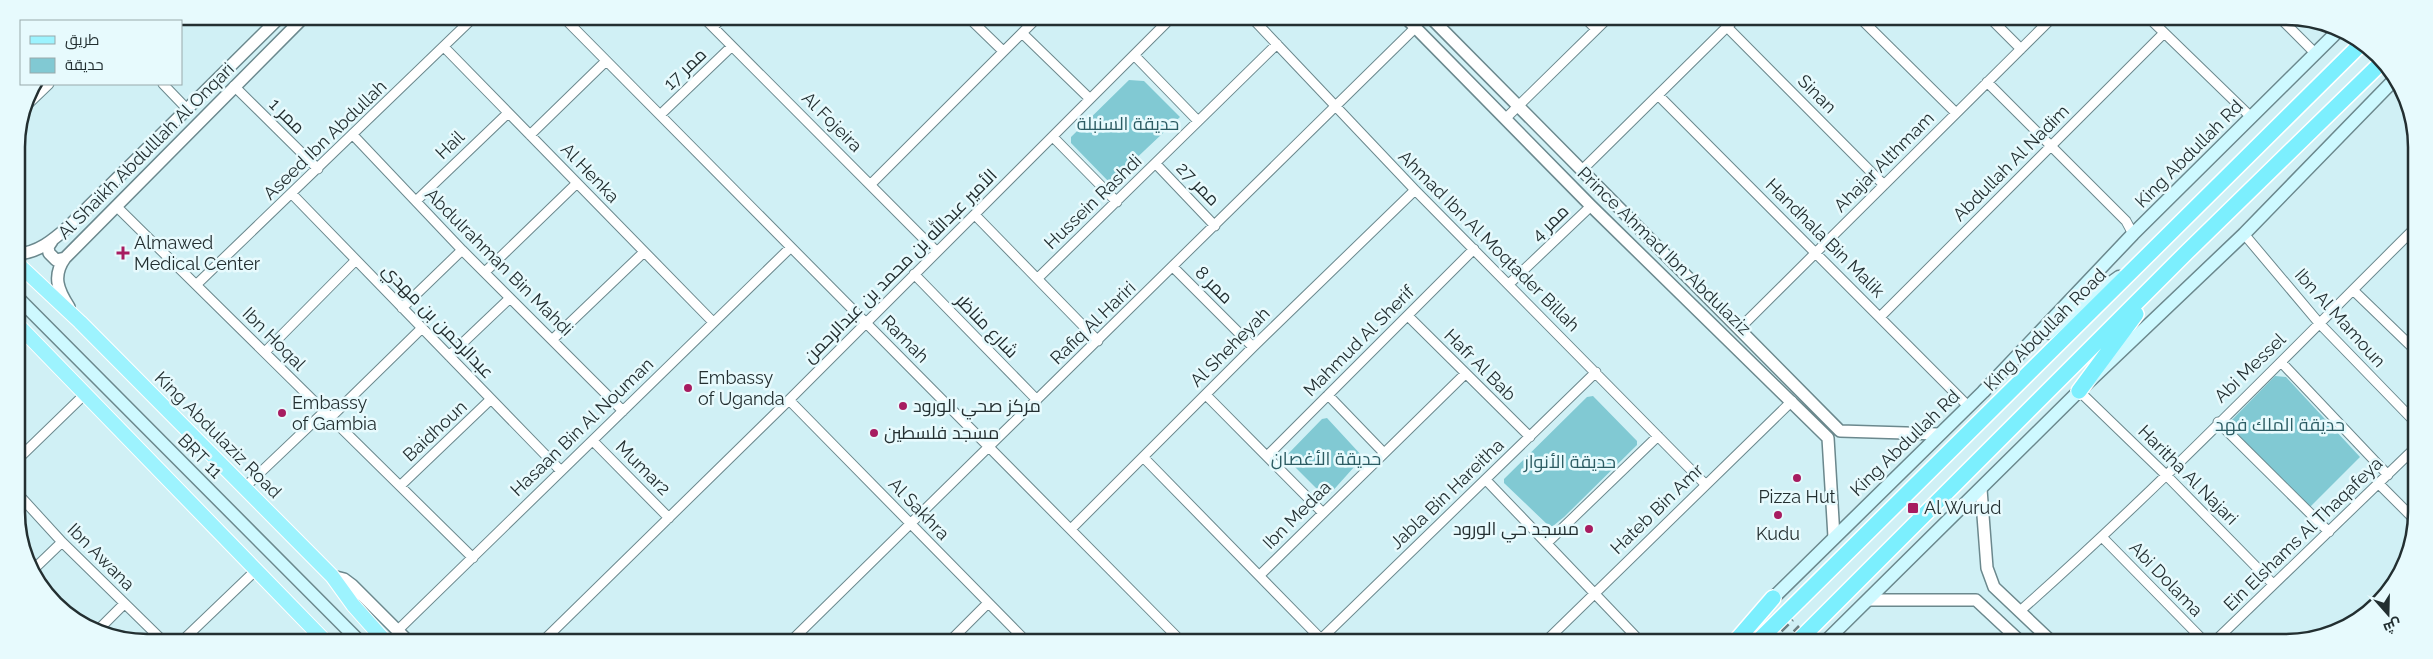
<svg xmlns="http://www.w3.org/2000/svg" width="2433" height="659" viewBox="0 0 2433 659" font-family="Raleway,Cairo,sans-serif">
<rect width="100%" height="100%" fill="#d0f0f5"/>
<path fill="#81c9d3" d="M1129,80L1144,81L1180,117L1110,183L1071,143V137Z
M2275,376L2286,377L2360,457L2310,507L2226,426Z
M1593,396L1637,441V445L1564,517L1553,526H1549L1504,483V479L1587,397Z
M1327,418L1363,457L1329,495H1323L1287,459V455L1322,419Z"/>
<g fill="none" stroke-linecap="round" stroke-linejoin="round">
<g stroke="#6b888d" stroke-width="11">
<path id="minor" d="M563,17L1181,641
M703,17L937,252
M968,17L1003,51
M1252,18L1415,190L1705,484
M1585,18L1596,29
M1860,18L1956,113
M1990,18L2021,49
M2150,19L2251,117
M2281,19L2316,54
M713,27L723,17
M1727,27L1884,185
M1022,33L1089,98
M444,47L713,322
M1134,55L1198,121
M1987,82L2126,221L2133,234
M163,84L188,110
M234,86L318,169
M1658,95L1968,406
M23,109L49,84
M660,115L732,46
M1505,119L1608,18
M353,135L462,250L623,411
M530,135L606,61
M1053,137L1117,202
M1156,164L1215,226
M1582,170L1736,18
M871,184L1038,17
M292,194L561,471
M416,201L508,113
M116,206L473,558
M975,215L1098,341
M2244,234L2319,323L2414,421
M1173,267L1253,347
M485,272L577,183
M914,274L1037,400
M1038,278L1277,44
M1509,284L1591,206
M196,285L474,17
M2353,290L2414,349
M402,308L462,250
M1408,316L1530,437
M1880,317L2164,33
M1740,328L2051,19
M553,339L644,252
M265,352L356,260
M449,356L510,298
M2281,362L2388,475
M2079,391L2167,476L2273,584
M1206,395L1323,513
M1328,395L1383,452
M789,400L1026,641
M331,417L422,328
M2218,422L2329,532
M593,441L669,518
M1267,456L1474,249
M1144,458L1323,641
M18,459L84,395
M1486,480L1641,642
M2379,484L2414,519
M400,486L491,399
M244,488L325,411
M19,495L62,542L162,640
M1071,529L1253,347L1415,190
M2103,538L2205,642
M1547,543L1658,436
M35,568L62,542
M1260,575L1465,374
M2020,611C2157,490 2284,358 2414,229
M99,629L124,604
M397,631L790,248
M1321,639L1596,372
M183,640L255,571
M543,641L789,400L1172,17
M791,641L1416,27
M950,641L988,603
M1545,642L1792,401
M2214,642L2414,449"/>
</g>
<g stroke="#6b888d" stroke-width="14">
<path id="tertiary" d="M1406,18L1591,206L1828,438L1834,537
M1431,18L1840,431L1938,434
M52,241L48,247L49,253L56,260L65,258
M17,254C38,253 53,240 68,227L281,16
M69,307C58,290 52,276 65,258L305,16
M1981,489L1987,568L1994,587L2052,642
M332,576L344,579L352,585L407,640
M1868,600H1976L2021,642"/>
</g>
<g stroke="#6b888d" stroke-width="15">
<path id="secondary" d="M17,297L358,640
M2049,333L2081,304L2119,277
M1767,604L1983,392L2133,234L2337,32
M1825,642L2079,391L2244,234L2393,81"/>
</g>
<g stroke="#fff" stroke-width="16">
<path id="primary" d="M17,263L80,322L332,576L353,605L384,640
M18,325L324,640"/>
</g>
<g stroke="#fff" stroke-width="18">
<path id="trunk" d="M2079,391L2136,314
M1735,642L1773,598
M1757,642L2360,45
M1797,642L2187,252L2382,62"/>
</g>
<use href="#minor" stroke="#fff" stroke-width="9"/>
<use href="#tertiary" stroke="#fff" stroke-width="11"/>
<use href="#secondary" stroke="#cef9ff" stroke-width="12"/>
<use href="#primary" stroke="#9df3fe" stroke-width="14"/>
<use href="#trunk" stroke="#7ceffe" stroke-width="15"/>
<path stroke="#6b7f82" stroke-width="2.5" stroke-dasharray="10 5" stroke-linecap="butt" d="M1771,642L1793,620
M1783,642L1799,626"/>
</g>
<g fill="#a71c60" stroke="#e7fafd" stroke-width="2">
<path d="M120.5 245.5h5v5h5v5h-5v5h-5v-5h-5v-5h5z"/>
<circle cx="688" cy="388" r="5"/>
<circle cx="903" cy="406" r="5"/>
<circle cx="282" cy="413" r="5"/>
<circle cx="874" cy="433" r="5"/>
<circle cx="1797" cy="478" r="5"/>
<rect x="1907" y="502" width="12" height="12" rx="2.5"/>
<circle cx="1778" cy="515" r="5"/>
<circle cx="1589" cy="529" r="5"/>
</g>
<g text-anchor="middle" stroke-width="5" stroke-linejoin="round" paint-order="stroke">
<g font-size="18" fill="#232f31" stroke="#e7fafd">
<text transform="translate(685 69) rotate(-44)" y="6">ممر 17</text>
<text transform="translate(1817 94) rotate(45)" y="6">Sinan</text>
<text transform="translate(287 116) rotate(45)" y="6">ممر 1</text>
<text transform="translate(832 122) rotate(45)" y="6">Al Fojeira</text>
<text transform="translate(325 140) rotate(-44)" y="6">Aseed Ibn Abdullah</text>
<text transform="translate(450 145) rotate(-44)" y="6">Hail</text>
<text transform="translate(146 151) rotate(-45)" y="6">Al Shaikh Abdulllah Al Onqari</text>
<text transform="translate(2189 154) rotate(-45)" y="6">King Abdullah Rd</text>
<text transform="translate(1884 162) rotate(-45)" y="6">Ahajar Althmam</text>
<text transform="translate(2011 163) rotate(-45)" y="6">Abdullah Al Nadim</text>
<text transform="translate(590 173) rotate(46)" y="6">Al Henka</text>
<text transform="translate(1198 184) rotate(46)" y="6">ممر 27</text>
<text transform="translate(1093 202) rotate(-44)" y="6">Hussein Rashdi</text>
<text transform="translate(1550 223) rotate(-44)" y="6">ممر 4</text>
<text transform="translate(1825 238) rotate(45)" y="6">Handhala Bin Malik</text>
<text transform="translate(1489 241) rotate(45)" y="6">Ahmad Ibn Al Moqtader Billah</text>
<text transform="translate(1664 251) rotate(44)" y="6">Prince Ahmad Ibn Abdulaziz</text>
<text transform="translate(499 262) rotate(45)" y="6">Abdulrahman Bin Mahdi</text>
<text transform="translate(900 266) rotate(-45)" y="6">الأمير عبدالله بن محمد بن عبدالرحمن</text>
<text transform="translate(1214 285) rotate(45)" y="6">ممر 8</text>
<text transform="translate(2340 318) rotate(48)" y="6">Ibn Al Mamoun</text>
<text transform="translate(438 321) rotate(46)" y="6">عبدالرحمن بن مهدي</text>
<text transform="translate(1093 323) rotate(-44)" y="6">Rafiq Al Hariri</text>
<text transform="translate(987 326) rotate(46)" y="6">شارع مناظر</text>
<text transform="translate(2045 330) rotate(-45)" y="6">King Abdullah Road</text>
<text transform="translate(274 339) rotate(45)" y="6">Ibn Hoqal</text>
<text transform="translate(905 339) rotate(45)" y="6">Ramah</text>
<text transform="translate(1359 341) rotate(-45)" y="6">Mahmud Al Sherif</text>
<text transform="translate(1230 347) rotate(-45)" y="6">Al Sheheyah</text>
<text transform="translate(1480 365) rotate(45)" y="6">Hafr Al Bab</text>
<text transform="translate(2250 368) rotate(-44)" y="6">Abi Messel</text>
<text transform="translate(582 427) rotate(-44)" y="6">Hasaan Bin Al Nouman</text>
<text transform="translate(435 431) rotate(-43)" y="6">Baidhoun</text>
<text transform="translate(218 435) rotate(45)" y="6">King Abdulaziz Road</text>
<text transform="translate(1905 443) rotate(-44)" y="6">King Abdullah Rd</text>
<text transform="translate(200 456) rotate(45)" y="6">BRT 11</text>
<text transform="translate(643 468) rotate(45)" y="6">Mumar2</text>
<text transform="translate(2188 475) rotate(45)" y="6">Haritha Al Najari</text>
<text transform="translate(1447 494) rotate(-44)" y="6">Jabla Bin Hareitha</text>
<text transform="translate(919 509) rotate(46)" y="6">Al Sakhra</text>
<text transform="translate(1657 509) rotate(-44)" y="6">Hateb Bin Amr</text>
<text transform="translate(1297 515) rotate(-45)" y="6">Ibn Medaa</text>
<text transform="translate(2303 534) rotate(-44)" y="6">Ein Elshams Al Thaqafeya</text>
<text transform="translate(101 557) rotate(45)" y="6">Ibn Awana</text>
<text transform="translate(2166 579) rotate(46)" y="6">Abi Dolama</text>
</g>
<g font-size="18" fill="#2c5c63" stroke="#e7fafd">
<text x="1128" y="130">حديقة السنبلة</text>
<text x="2280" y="431">حديقة الملك فهد</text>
<text x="1326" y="465">حديقة الأغصان</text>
<text x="1570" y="468">حديقة الأنوار</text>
</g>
<g font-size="18" fill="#232f31" stroke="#e7fafd" text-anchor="start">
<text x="134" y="249">Almawed<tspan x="134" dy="21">Medical Center</tspan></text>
<text x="698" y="384">Embassy<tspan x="698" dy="21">of Uganda</tspan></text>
<text x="292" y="409">Embassy<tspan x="292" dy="21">of Gambia</tspan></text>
<text x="913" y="412">مركز صحي الورود</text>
<text x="884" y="439">مسجد فلسطين</text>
<text x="1797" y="503" text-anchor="middle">Pizza Hut</text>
<text x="1924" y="514">Al Wurud</text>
<text x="1579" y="535" text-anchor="end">مسجد حي الورود</text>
<text x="1778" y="540" text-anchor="middle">Kudu</text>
</g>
</g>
<path d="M0 0H2433V659H0ZM147 25H2286A122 122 0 0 1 2408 147V512A122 122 0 0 1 2286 634H147A122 122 0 0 1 25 512V147A122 122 0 0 1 147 25Z" fill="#e7fafd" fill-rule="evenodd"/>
<path fill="none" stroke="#232f31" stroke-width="2.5" d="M147 25H2286A122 122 0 0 1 2408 147V512A122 122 0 0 1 2286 634H147A122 122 0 0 1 25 512V147A122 122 0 0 1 147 25Z"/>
<rect x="20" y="20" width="162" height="65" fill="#e7fafd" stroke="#99a9ab"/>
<rect x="30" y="36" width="25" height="8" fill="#9df3fe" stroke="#99a9ab"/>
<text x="65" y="45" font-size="15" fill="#232f31">طريق</text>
<rect x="30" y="58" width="25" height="15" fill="#81c9d3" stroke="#99a9ab"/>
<text x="65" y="70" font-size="15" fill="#232f31">حديقة</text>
<g transform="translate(2388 614) rotate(160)" stroke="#e7fafd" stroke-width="4" paint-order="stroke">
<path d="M0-4L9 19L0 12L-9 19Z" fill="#232f31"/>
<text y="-8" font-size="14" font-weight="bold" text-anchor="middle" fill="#232f31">ش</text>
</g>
</svg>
